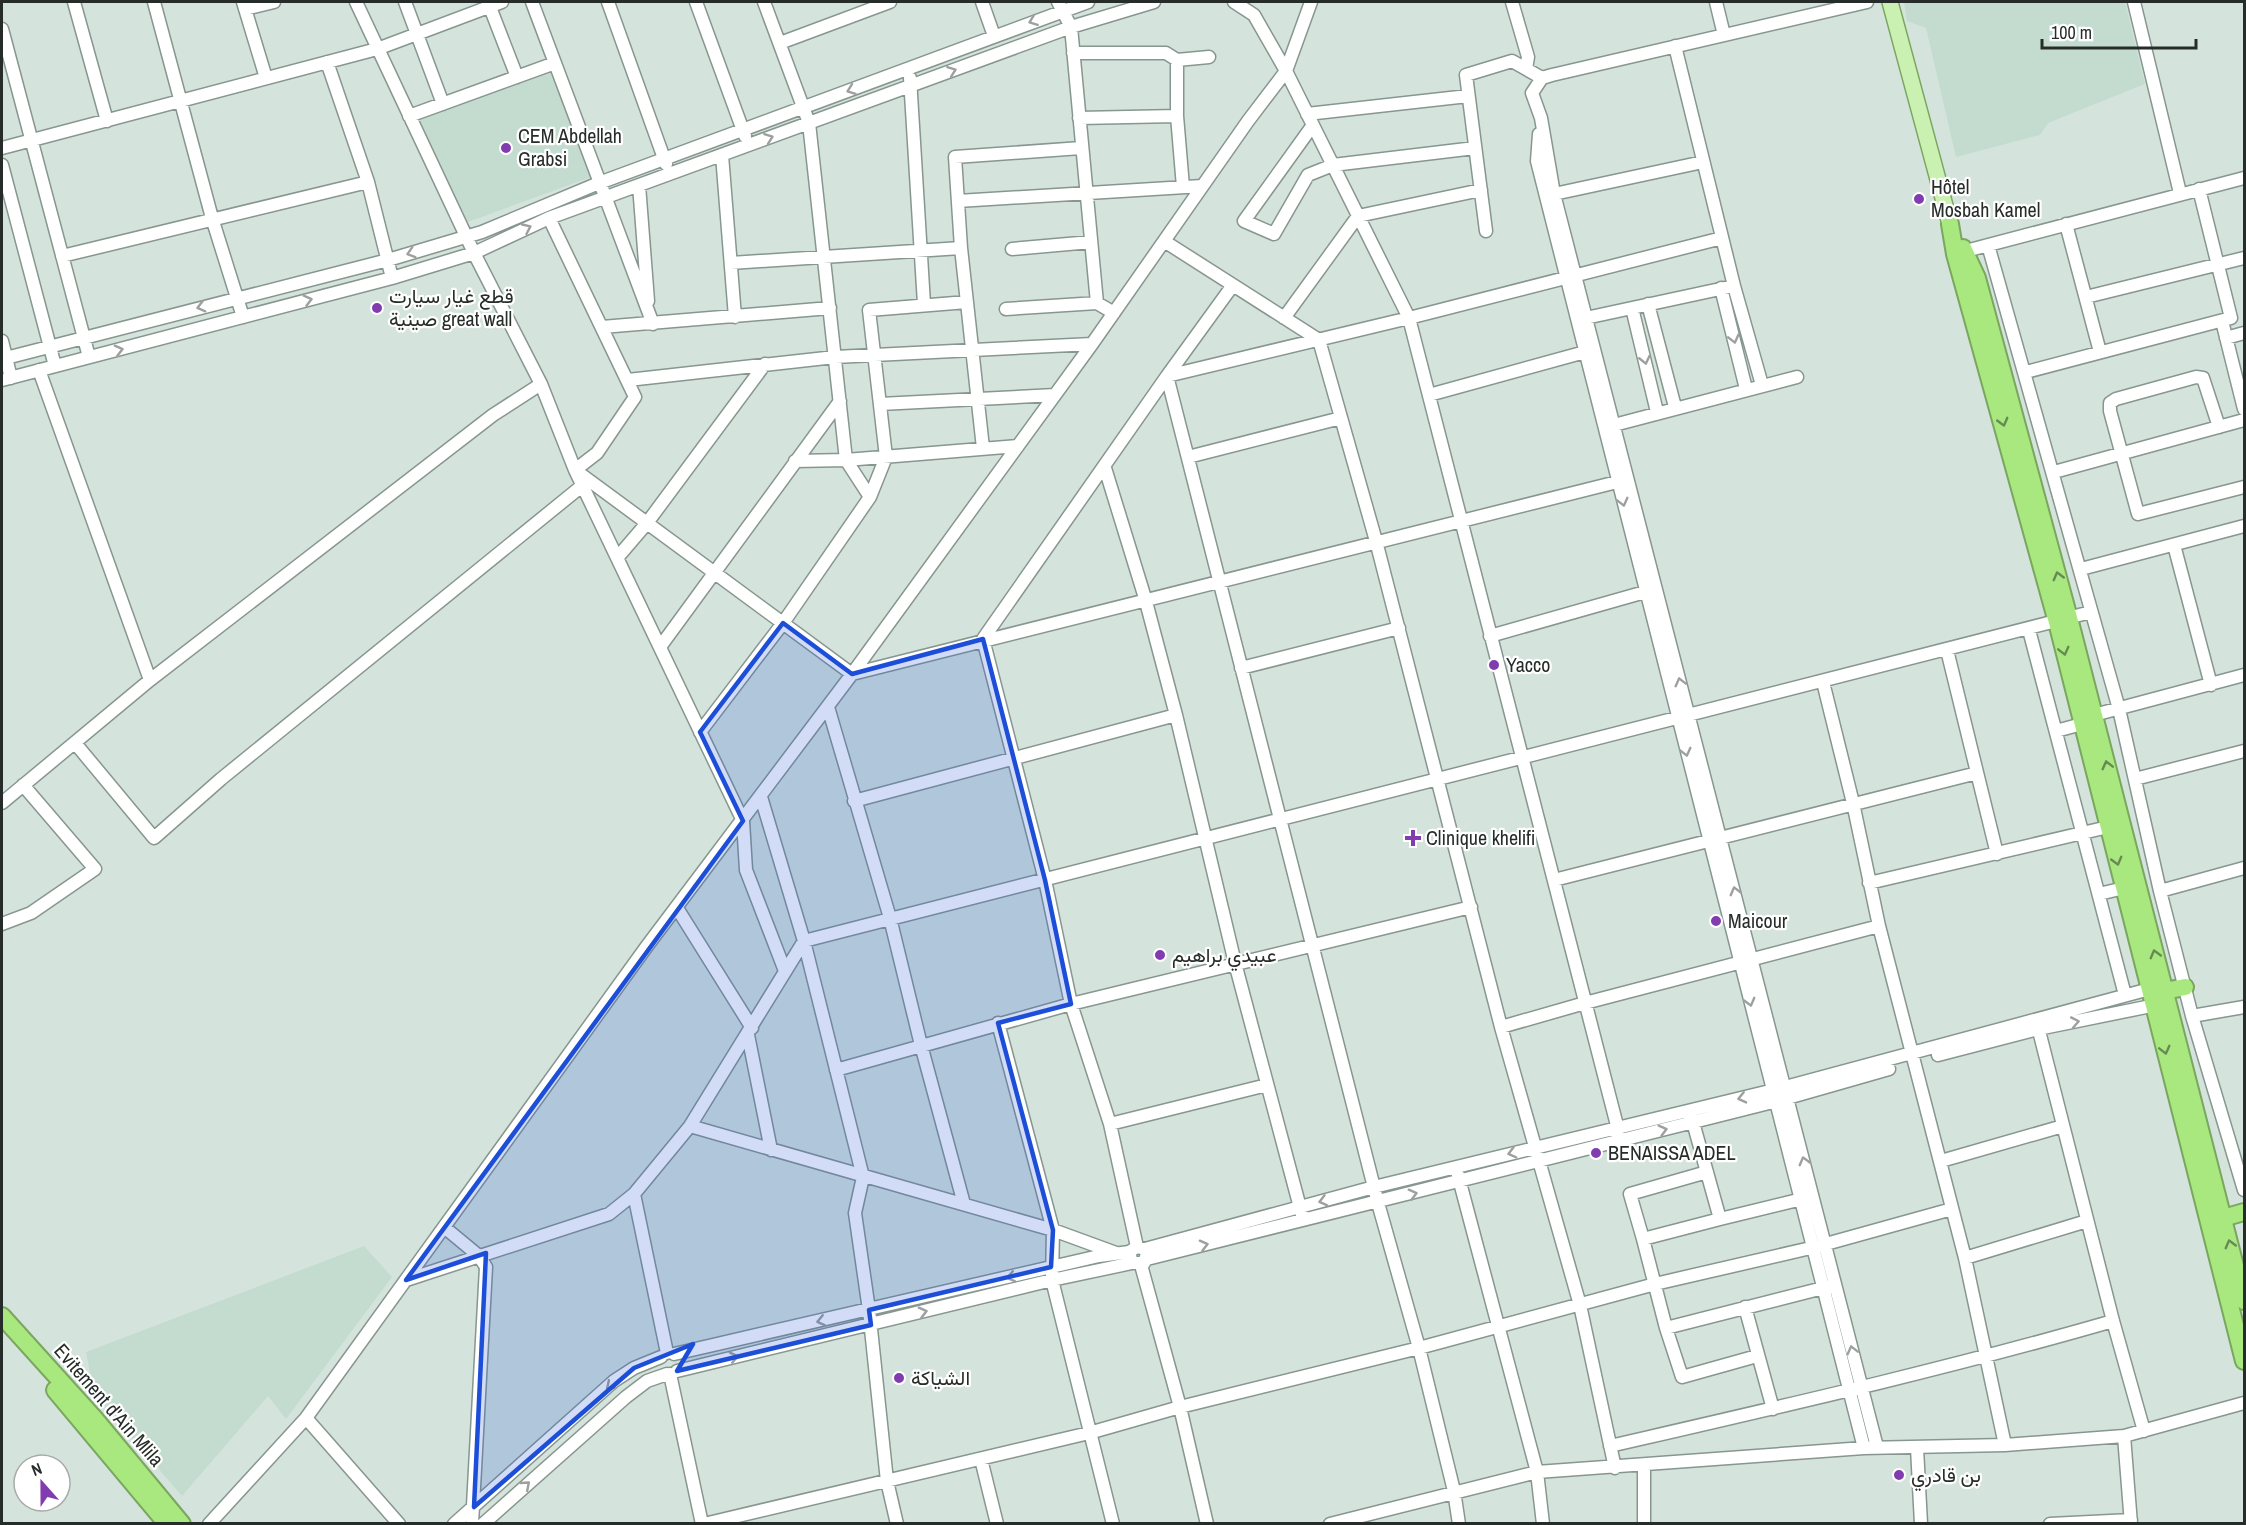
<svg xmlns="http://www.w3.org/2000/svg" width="2246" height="1525" viewBox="0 0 2246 1525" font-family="'Archivo Narrow',Vazirmatn,sans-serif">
<rect width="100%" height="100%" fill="#d4e4dc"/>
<path fill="#c4dcd0" d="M1904,2H2125L2145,84L2048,123L2040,135L1956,157L1926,28L1907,21Z
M549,70L591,177L468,222L419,119Z
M364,1246L392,1277L286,1419L268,1396L182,1496L94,1394L86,1352Z"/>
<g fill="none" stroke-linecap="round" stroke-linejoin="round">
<g stroke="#87968e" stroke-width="15">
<path id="minor" d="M74,2L107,121
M154,2L212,218L243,317
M243,2L266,78
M356,2L474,253L541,384L575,470L743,821L746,870L785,971
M405,2L443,104
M488,2L517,77
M532,2L653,324
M608,2L666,164
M696,2L745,136
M764,2L809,123L846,460L870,497
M982,2L994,36
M1058,2L1071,27L1097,303
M1234,2L1254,15L1286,71L1409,318L1621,1141
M1512,2L1528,57L1526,69
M1716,2L1724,35
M1867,2L1552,75L1542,78L1532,93L1541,118L1554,194L1877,1447
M2134,2L2180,193
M245,9L274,2
M2,29L89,357
M780,43L890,2
M1073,53H1166L1177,60L1209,57
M1177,60V116L1183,187
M327,62L368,182L392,278
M910,78L924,304
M1307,114L1468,96
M409,116L555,63
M1079,118L1177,116
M1313,125L1244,221L1274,234L1308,175L1333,165L1475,148
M1539,134L1537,161L1864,1448
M2,148L377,49L502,2
M722,155L735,317
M2,165L55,366
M639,185L648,301
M1554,194L1703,162
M958,201L1202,186
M549,218L635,397L597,453L575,470L852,674L1617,482
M2066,224L2100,352
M1486,231L1466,75L1512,61L1542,78
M1164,241L1319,340L1376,541L1501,1027L1580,1305L1615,1468
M1988,245L2119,709L2160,891L2192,1016L2244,1190
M1012,249L1091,242
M1958,253L2244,178
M62,256L368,182
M731,263L961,248
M1233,285L1167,376L1378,1203L1419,1348L1454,1491L1459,1524
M1734,286L1762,385
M1721,288L1746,389
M2086,297L2244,258
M1648,304L1675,407
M1632,308L1657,412
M1006,309L1097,303L1114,313
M1284,318L1358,216L1481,190
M1581,319L1734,286L1675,46
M2222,321L2244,409
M602,327L830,308
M2226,338L2244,333
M2,341L11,378
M2,359L388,260L482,232L599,183L1088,2
M39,370L150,680
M2026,372L2231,318L2199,189
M2,380L392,278L474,253L549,218L1071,27L1154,2
M628,380L835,357L1092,344
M1429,395L1585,352
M880,404L1055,395
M1614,425L1797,377
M2219,427L2203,378L2196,377L2116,399L2110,403V411L2138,514L2244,487
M983,448L961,248L955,157L1081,148
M1188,457L1341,418
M795,461L846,460L1018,446
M1105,468L1145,598L1176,715L1235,963L1302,1215
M2054,472L2244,420
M2174,545L2211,685
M617,558L647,523L765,364
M2081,569L2244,526
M2029,630L2125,995
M1490,636L1645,592
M660,647L840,401
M1947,650L1997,854
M1241,668L1399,628
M1823,682L1853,803L1879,926L1965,1258L2005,1445
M828,707L890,918L921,1045L964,1204
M2094,715L2244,675
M2056,731L2082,724
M700,732L783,623L870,497L886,457L869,310L967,302
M75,743L154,838L221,779L588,481
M2135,779L2244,751
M761,797L804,941L863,1177L855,1213L869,1310L887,1481L897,1524
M854,801L1176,715
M2,803L150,680L493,415L541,384
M1554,880L1977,773
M1869,883L2108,827
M2160,891L2244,868
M2099,894L2124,888
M677,908L752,1028
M2,924L31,913L95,869L23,785
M2192,1016L2244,1007
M998,1023L1053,1230L1052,1280L1113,1524
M2037,1023L2113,1321L2144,1431
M1501,1027L1585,1003L1879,926
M748,1035L771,1150
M1938,1055L2038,1029L2161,1004
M836,1070L1071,1004L1471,907
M1691,1115L1720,1219L1802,1199
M1110,1124L1267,1085
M690,1126L1053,1230L1116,1253
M1941,1161L2063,1126
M1707,1172L1630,1194L1643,1239L1720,1219
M1458,1175L1537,1472L1543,1524
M634,1194L667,1353
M444,1227L479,1256L486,1267L472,1524
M1643,1239L1666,1328L1682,1377L1757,1356
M1137,1247L1110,1124L1071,1004L1045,880L983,639L1167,376L1409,318L1722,238
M1145,1249L1147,1254L1144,1263H1132L1129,1252L1137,1247L1145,1249L1374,1187L1774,1090L2157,987
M1965,1258L2087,1221
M1147,1259L1777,1101L1889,1069
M1141,1265L1180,1407L1207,1524
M406,1280L609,1214L634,1194L690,1126L804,941L2091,612
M1745,1307L1773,1409
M1666,1328L1831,1286
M674,1354L1099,1256L1129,1252
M677,1371L1052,1280L1132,1263
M670,1374L702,1524
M306,1418L399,1524
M2124,1436L2131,1524
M1610,1446C1779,1407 1947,1369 2113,1321
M1917,1448L1921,1524
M981,1459L997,1524
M209,1524L306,1418L647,946L852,674L1092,344L1248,121L1286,71L1311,2
M454,1524L614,1381L634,1368L661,1357
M483,1524L626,1397L647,1381L667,1374
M704,1524L1089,1433L1180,1407L1419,1348L1655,1284L1815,1247L1952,1209
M1330,1524L1537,1472L1864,1448L2005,1445L2124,1436L2244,1403
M1644,1524V1465
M2050,1524L2131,1520"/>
</g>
<g stroke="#7aa660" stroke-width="18">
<path id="major" d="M1890,2L1950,224"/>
</g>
<g stroke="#7aa660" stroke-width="20">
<path id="highway" d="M1950,224L1955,254L2057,622L2244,1361
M1963,248L1977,278L2069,618L2244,1301
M2165,991L2185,987
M2223,1218L2244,1212
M2,1316L95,1419L182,1524
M55,1390L167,1524"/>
</g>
<use href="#minor" stroke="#fff" stroke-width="12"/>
<use href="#major" stroke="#cbf1b2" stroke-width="15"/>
<use href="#highway" stroke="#a8e87e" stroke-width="16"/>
</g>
<defs><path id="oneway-chevron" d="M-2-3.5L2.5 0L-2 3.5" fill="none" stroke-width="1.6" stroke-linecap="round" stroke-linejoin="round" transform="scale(1.5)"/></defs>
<g stroke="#9da09f">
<use href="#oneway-chevron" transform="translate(1033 21) rotate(159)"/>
<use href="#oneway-chevron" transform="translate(952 71) rotate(-20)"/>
<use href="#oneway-chevron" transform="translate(851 90) rotate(160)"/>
<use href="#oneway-chevron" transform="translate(769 138) rotate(-20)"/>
<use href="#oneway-chevron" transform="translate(527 228) rotate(-25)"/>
<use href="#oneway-chevron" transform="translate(411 253) rotate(163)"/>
<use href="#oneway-chevron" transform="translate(308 300) rotate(-15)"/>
<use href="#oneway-chevron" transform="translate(201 307) rotate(165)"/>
<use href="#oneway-chevron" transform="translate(1734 339) rotate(76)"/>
<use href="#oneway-chevron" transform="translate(119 350) rotate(-14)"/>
<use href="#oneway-chevron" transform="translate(1645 360) rotate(77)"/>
<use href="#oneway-chevron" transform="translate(1623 502) rotate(76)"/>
<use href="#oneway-chevron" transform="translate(1680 682) rotate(-104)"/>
<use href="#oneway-chevron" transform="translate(1686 752) rotate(76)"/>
<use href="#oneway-chevron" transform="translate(1735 891) rotate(-105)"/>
<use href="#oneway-chevron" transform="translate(1750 1002) rotate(75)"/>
<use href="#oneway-chevron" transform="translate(2075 1022) rotate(-11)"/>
<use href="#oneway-chevron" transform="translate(1742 1098) rotate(167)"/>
<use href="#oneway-chevron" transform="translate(1663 1130) rotate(-15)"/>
<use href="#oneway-chevron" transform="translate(1512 1153) rotate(165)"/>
<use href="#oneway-chevron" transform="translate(1804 1161) rotate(-105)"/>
<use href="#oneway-chevron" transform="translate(1413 1194) rotate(-15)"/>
<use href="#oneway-chevron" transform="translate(1323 1201) rotate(165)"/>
<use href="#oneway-chevron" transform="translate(1204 1245) rotate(-14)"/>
<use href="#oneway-chevron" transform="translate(1011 1277) rotate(167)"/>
<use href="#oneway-chevron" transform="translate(923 1312) rotate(-14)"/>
<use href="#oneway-chevron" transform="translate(821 1321) rotate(167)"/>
<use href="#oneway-chevron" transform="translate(1852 1350) rotate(-104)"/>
<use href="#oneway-chevron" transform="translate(734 1357) rotate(-13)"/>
<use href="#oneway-chevron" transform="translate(610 1386) rotate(140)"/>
<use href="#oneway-chevron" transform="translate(526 1485) rotate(-41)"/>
</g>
<g stroke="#678a54">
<use href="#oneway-chevron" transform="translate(2003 422) rotate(75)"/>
<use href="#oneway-chevron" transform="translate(2058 576) rotate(-105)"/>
<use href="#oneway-chevron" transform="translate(2064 651) rotate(76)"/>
<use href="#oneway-chevron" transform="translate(2107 765) rotate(-104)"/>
<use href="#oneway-chevron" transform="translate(2117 861) rotate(75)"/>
<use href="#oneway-chevron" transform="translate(2155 954) rotate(-105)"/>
<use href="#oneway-chevron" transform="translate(2165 1050) rotate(76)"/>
<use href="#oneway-chevron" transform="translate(2230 1244) rotate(-105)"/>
</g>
<path fill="#1d4ed8" fill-opacity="0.2" stroke="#1d4ed8" stroke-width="4.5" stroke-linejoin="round" d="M783,623L852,674L983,639L1045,880L1071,1004L998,1023L1053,1230L1051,1267L869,1310L871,1325L677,1371L693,1344L634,1368L474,1507L486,1253L406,1280L743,821L700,732Z"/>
<g fill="#813caf" stroke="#fff" stroke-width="2">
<circle cx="506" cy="148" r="6"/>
<circle cx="1919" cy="199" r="6"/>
<circle cx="377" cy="308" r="6"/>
<circle cx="1494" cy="665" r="6"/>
<path d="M1410 829h6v6h6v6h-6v6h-6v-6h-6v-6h6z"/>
<circle cx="1716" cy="921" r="6"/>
<circle cx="1160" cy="955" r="6"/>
<circle cx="1596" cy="1153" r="6"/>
<circle cx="899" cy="1378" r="6"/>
<circle cx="1899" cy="1475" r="6"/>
</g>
<g text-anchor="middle" stroke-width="4.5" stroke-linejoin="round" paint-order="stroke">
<g font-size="20" fill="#262c29" stroke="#fff" text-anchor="start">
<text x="518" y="143">CEM Abdellah<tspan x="518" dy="23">Grabsi</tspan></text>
<text x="1931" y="194">Hôtel<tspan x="1931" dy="23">Mosbah Kamel</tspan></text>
<text x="389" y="303">قطع غيار سيارت<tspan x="389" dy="23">صينية great wall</tspan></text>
<text x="1506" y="672">Yacco</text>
<text x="1426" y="845">Clinique khelifi</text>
<text x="1728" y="928">Maicour</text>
<text x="1172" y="962">عبيدي براهيم</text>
<text x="1608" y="1160">BENAISSA ADEL</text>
<text x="911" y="1385">الشياكة</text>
<text x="1911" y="1482">بن قادري</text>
</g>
<g font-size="20" fill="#262c29" stroke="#fff">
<text transform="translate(109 1405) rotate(49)" y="7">Evitement d'Ain Mlila</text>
</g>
</g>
<rect width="2246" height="1525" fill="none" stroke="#262c29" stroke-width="6"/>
<g transform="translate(42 1483) rotate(339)"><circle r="28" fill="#ffffff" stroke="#a8aba9" stroke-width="1.5"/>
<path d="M0-4.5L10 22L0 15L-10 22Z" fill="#813caf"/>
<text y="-9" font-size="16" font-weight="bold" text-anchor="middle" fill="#262c29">N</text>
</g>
<path d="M2042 39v9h154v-9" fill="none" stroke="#262c29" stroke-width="3"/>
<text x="2051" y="39" font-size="18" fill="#262c29" stroke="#ffffff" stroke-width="4.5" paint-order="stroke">100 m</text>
</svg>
